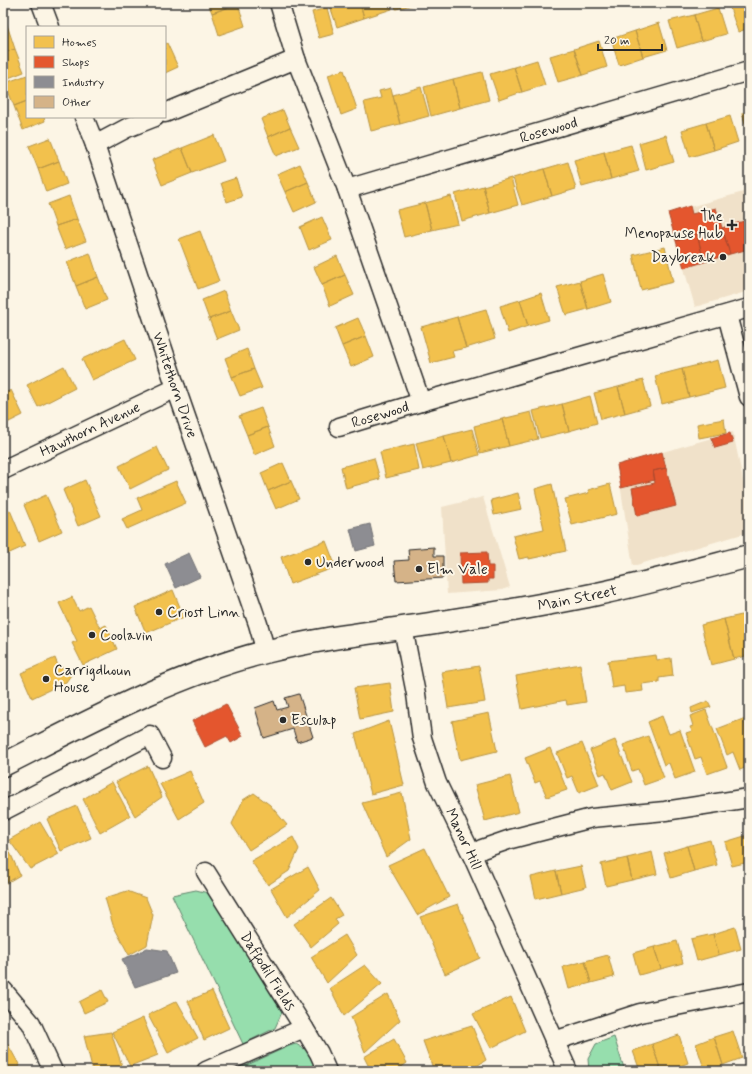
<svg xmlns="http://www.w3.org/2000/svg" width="752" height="1074" viewBox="0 0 752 1074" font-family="Mynerve,sans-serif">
<rect width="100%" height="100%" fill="#fcf5e5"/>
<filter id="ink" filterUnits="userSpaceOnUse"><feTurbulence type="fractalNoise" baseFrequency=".025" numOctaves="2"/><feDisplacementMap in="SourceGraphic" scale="8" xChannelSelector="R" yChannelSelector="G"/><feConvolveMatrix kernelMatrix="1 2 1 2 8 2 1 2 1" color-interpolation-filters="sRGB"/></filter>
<g filter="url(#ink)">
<path fill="#f0e1c9" d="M747,191L749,199V291L695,307L668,213Z
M733,432L749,509V519L746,533L633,566L617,465Z
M483,497L510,587L502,590L447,594L442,507Z"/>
<path fill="#96dead" stroke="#60846c" d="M196,890L212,894L283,1010L275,1028L243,1044L172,895Z
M614,1037L625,1071H589L588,1059L596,1044Z
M296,1044L309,1052L318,1071H234L289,1046Z"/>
<path fill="#f2c14e" stroke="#b69444" d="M208,3H237L238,4L212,13Z
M329,3H360L364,18L337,27Z
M360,3H390L392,9L364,18Z
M394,3H419L396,9Z
M736,3H749V28L738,32L729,5Z
M238,4L245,26L219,35L212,13Z
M327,8L334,34L319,38L312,12Z
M718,8L726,34L701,41L694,15Z
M694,15L701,41L677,48L669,21Z
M3,16L7,25L3,27Z
M659,23L667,50L643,57L635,31Z
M7,25L15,49L3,53V27Z
M635,31L643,57L619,65L611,39Z
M599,41L607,67L583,75L574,49Z
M167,43L178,67L165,73V44Z
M15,49L24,72L3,80V53Z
M574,49L583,75L558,82L550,56Z
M537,60L545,85L522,92L514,67Z
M514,67L522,92L499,100L490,74Z
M344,70L357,109L341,115L328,75Z
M482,72L489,100L460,108L453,79Z
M27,75V101L14,106L5,83Z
M453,79L460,108L431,116L424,87Z
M421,87L429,116L400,124L393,95Z
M391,88L400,124L371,131L364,102L381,98L379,91Z
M27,101V117H44L45,121L23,130L14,106Z
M283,110L290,127L268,137L261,119Z
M749,112V137L742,113Z
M730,116L738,142L714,150L706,123Z
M706,123L714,150L690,157L682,130Z
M290,127L299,147L276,156L268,137Z
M214,135L224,161L192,173L182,148Z
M666,135L674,162L646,170L639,143Z
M50,138L59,161L38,169L29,146Z
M631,145L639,171L611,179L604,152Z
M182,148L192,173L162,185L152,160Z
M604,152L611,179L582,187L574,160Z
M59,161L67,184L46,192L38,169Z
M568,162L576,189L552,196L544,169Z
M300,164L308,182L285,192L277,174Z
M544,169L552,196L522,205L513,178Z
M236,178L242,197L227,202L221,183Z
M511,178L518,205L490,213L483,186Z
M308,182L316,202L294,212L285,192Z
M483,186L490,213L462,221L455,194Z
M69,196L77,219L56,226L48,204Z
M451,196L458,224L432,230L425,203Z
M425,203L432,230L404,237L397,210Z
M322,217L332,240L309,250L300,227Z
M77,219L86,241L65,249L56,226Z
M200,231L219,281L198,289L179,239Z
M665,247L673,282L641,290L633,255Z
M90,253L98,277L76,286L67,262Z
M337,256L345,275L322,285L314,267Z
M603,274L611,302L588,309L580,281Z
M345,275L354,295L330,306L322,285Z
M98,277L107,300L85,309L76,286Z
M580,281L588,309L566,315L557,287Z
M224,291L231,311L209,319L202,300Z
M541,293L549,320L528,326L520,300Z
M520,300L528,326L508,333L500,306Z
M486,309L495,339L466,348L457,317Z
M231,311L239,330L217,339L209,319Z
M457,317L466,348L452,351L454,357L431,363L421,327Z
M358,318L366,336L342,346L335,328Z
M366,336L374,357L351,367L342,346Z
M125,339L135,360L92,380L82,359Z
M247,349L254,369L232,377L225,358Z
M718,360L725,388L689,397L682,369Z
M64,366L75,388L38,407L27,385Z
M254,369L262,388L240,396L232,377Z
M682,369L689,397L662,404L655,376Z
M643,380L650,406L625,413L618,387Z
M618,387L625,413L601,419L594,393Z
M11,390L23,415L3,425V394Z
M590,396L597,423L569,431L562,404Z
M562,404L569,431L540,438L533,411Z
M261,408L268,427L247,435L239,416Z
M531,412L538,439L509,446L502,419Z
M502,419L509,446L480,453L474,426Z
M724,419L726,433L699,438L697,424Z
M268,427L275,446L254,455L247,435Z
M472,429L479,455L451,463L444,436Z
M444,436L451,463L423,470L416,443Z
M414,444L419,470L386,478L380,452Z
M157,447L168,470L130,489L119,466Z
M374,458L380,479L346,488L341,467Z
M283,463L291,481L268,491L261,473Z
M85,480L101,516L78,526L63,490Z
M176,481L186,503L127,529L122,519L142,510L137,498Z
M291,481L299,499L276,509L268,491Z
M552,484L566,551L529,559V557L519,559L513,536L544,529L535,489Z
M610,484L617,514L572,525L565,499L589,493L588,490Z
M518,493L522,509L494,515L491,500Z
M46,495L62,531L39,541L24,505Z
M10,510L25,546L3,556V513Z
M326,541L336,567L290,584L281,557Z
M173,590L184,617L146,633L135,607Z
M72,597L79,611L89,606L100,628L106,625L117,649L83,665L72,643L77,641L59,603Z
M746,614L749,627V655L734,659L724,619Z
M724,619L734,659L711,665L701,625Z
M656,655L657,660L671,658L673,676L659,678V682L642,684L643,691L625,693L624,686L612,688L608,661Z
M55,658L59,668L68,667L71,675L66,682L32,698L21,673Z
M580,664L586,702L567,705L566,700L522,709L516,676Z
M479,666L485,702L448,708L442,672Z
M390,683L394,712L360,719L354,688Z
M708,701L711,707L692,713L691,708Z
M706,710L727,767L707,774L701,757L695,759L686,733L692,731L690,727L693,726L690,716Z
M489,713L497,751L460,760L452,721Z
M662,716L669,734L680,730L695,772L675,779L669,763L664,765L648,722Z
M743,719L749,735V766L740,770L733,752L727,755L717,729Z
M389,721L404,785L371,794L355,734Z
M648,736L664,778L644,785L638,769L632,771L623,745Z
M615,740L632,782L612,790L605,773L600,775L590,750Z
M582,743L599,785L579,793L572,776L567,778L557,753Z
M550,748L567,790L547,797L540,781L535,783L525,758Z
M148,766L162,797L135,816L116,782Z
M190,771L204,803L179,819L160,784Z
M510,776L519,812L485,821L475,785Z
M112,782L130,816L100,833L83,799Z
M254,793L270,805L287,825L249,850L232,824L243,800Z
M402,793L411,839L386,857L362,803Z
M77,806L91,838L61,851L47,819Z
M40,822L59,854L30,869L9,840Z
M748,835L749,840V862L732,866L725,842Z
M293,837L299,849L289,871L268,885L251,861Z
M710,840L717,865L694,871L687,846Z
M5,841L20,875L3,885V842Z
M687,846L694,871L671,878L664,853Z
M425,848L449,897L417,915L388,865Z
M652,852L657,874L632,880L627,858Z
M627,858L632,880L606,886L601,864Z
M581,866L586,887L561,893L556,871Z
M308,867L320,890L287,917L271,889Z
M556,871L561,893L536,899L531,877Z
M127,891L146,898L153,915L147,945L129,955L113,925L105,898Z
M331,898L342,915L335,919L338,924L311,947L294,924Z
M458,904L480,958L445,974L420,917Z
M735,927L741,949L719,955L713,934Z
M713,934L719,955L697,961L691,939Z
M345,935L357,955L327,983L311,957Z
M677,941L683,963L661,969L654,947Z
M654,947L661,969L639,975L633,953Z
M608,955L614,977L591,983L585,961Z
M585,961L591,983L569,989L563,967Z
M365,965L382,984L344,1016L330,988Z
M102,990L108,1002L84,1013L79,1002Z
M212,991L229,1028L204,1040L188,1001Z
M388,994L400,1020L365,1052L351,1017Z
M511,997L525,1031L491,1048L473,1014Z
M177,1001L198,1038L168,1053L148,1015Z
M143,1018L158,1055L130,1066L112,1032Z
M472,1026L486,1060L469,1071H434L423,1041Z
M733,1031L742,1058L723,1065L714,1037Z
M111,1032L123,1069L122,1071H93L84,1036Z
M679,1035L688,1063L680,1066L682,1071H661L652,1044Z
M714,1037L723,1065L705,1071L696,1044Z
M394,1039L407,1063L396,1071H371L364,1057Z
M7,1043L20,1066L11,1071H3V1045Z
M652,1044L661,1071H640L633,1051Z"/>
<path fill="#e4572e" stroke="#ac4a2d" d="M690,206L692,214L716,208L730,254L704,262L697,234L676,241L668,213Z
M747,220L749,227V249L730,254L722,228Z
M697,234L704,262L684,268L676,241Z
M730,433L733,443L715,448L711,438Z
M662,452L666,468L653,471L655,480L621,488L617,465Z
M666,468L676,506L637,516L632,488L655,483L653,471Z
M487,552L488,566H493V579H488V583L461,584L460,553Z
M226,704L243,736L231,743L227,736L205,747L192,721Z"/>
<path fill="#8d8d92" stroke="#707073" d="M370,524L375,546L356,551L350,529Z
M189,553L200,577L176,588L165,564Z
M147,948L167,951L176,973L135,987L122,959L136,954Z"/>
<path fill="#d5b388" stroke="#2b2b2b" d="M434,547V556H443V578L396,581L394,561L409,560L408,549Z
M299,694L313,737L297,742L293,729L264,738L255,708L274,701L277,710L288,707L285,698Z"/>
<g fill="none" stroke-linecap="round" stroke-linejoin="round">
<g stroke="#2b2b2b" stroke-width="21">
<g id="street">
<path d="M41,3L50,27"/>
<path d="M279,3L296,59L347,189L421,402"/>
<path d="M165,113L296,59"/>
<path id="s1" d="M84,117L95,145L176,388L258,624L266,652"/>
<path d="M95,145L127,128L155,117"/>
<path id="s2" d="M347,189L749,71"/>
<path d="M727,315L749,397"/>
<path id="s3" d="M339,427L421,402L749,308"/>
<path id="s4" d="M3,470L176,388"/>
<path id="s5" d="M403,628L416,694L422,738L437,783L472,855L568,1071"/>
<path d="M3,811L150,735L162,758"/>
<path d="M472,855L482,849L511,839L592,818L665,811L749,798"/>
<path id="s6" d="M206,872L304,1028L319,1053L327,1071"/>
<path d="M3,990L31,1023L53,1071"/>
<path d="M554,1041L640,1013L749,992"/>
<path d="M206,1071L304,1028"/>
</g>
</g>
<g stroke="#2b2b2b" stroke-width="25">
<g id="secondary">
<path id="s7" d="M3,765C88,722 172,676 265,652C327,636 391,631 454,620C502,612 550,604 597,594C648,583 699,569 749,556"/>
</g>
</g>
<use href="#street" stroke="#fcf5e5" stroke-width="18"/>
<use href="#secondary" stroke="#fcf5e5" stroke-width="22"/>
</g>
</g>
<g fill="#2b2b2b" stroke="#fcf5e5" stroke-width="1.5">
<path d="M730 219h4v4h4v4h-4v4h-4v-4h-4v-4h4z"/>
<circle cx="723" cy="257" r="4"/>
<circle cx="308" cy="562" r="4"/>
<circle cx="419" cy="569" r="4"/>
<circle cx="159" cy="612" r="4"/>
<circle cx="92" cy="635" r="4"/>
<circle cx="46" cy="679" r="4"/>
<circle cx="283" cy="720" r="4"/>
</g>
<g text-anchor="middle" stroke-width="4" stroke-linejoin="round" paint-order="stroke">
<g font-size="15" fill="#2b2b2b" stroke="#fcf5e5">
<text dy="5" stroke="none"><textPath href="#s2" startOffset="210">Rosewood</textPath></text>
<text dy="5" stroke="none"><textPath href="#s1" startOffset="283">Whitethorn Drive</textPath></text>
<text dy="5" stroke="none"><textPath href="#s3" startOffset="43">Rosewood</textPath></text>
<text dy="5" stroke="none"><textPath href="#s4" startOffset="96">Hawthorn Avenue</textPath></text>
<text dy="5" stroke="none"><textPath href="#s7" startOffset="603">Main Street</textPath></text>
<text dy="5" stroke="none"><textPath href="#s5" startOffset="221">Manor Hill</textPath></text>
<text dy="5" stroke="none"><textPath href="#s6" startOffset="117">Daffodil Fields</textPath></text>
</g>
<g font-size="15" fill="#2b2b2b" stroke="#fcf5e5" text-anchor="start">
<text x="723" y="221" text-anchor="end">The<tspan x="723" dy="17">Menopause Hub</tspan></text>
<text x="715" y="262" text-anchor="end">Daybreak</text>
<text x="316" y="567">Underwood</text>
<text x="427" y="574">Elm Vale</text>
<text x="167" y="617">Criost Linn</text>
<text x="100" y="640">Coolavin</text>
<text x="54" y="675">Carrigdhoun<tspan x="54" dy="17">House</tspan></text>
<text x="291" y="725">Esculap</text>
</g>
</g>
<rect width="752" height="1074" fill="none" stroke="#fcf5e5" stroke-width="16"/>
<rect x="8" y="8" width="736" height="1058" fill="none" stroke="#2b2b2b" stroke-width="1.5" filter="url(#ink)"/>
<rect x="26" y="26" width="140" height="92" fill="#fcf5e5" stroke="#a8a49b"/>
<rect x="34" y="36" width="20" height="12" fill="#f2c14e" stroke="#a8a49b"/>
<text x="62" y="46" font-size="12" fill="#2b2b2b">Homes</text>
<rect x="34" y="56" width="20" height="12" fill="#e4572e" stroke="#a8a49b"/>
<text x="62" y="66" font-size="12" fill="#2b2b2b">Shops</text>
<rect x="34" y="76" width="20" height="12" fill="#8d8d92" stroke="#a8a49b"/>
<text x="62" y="86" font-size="12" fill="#2b2b2b">Industry</text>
<rect x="34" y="96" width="20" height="12" fill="#d5b388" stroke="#a8a49b"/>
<text x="62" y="106" font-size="12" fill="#2b2b2b">Other</text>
<path d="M598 44v6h64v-6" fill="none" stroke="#2b2b2b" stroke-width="2"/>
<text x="604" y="44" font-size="12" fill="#2b2b2b" stroke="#fcf5e5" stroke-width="3" paint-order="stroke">20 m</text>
</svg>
